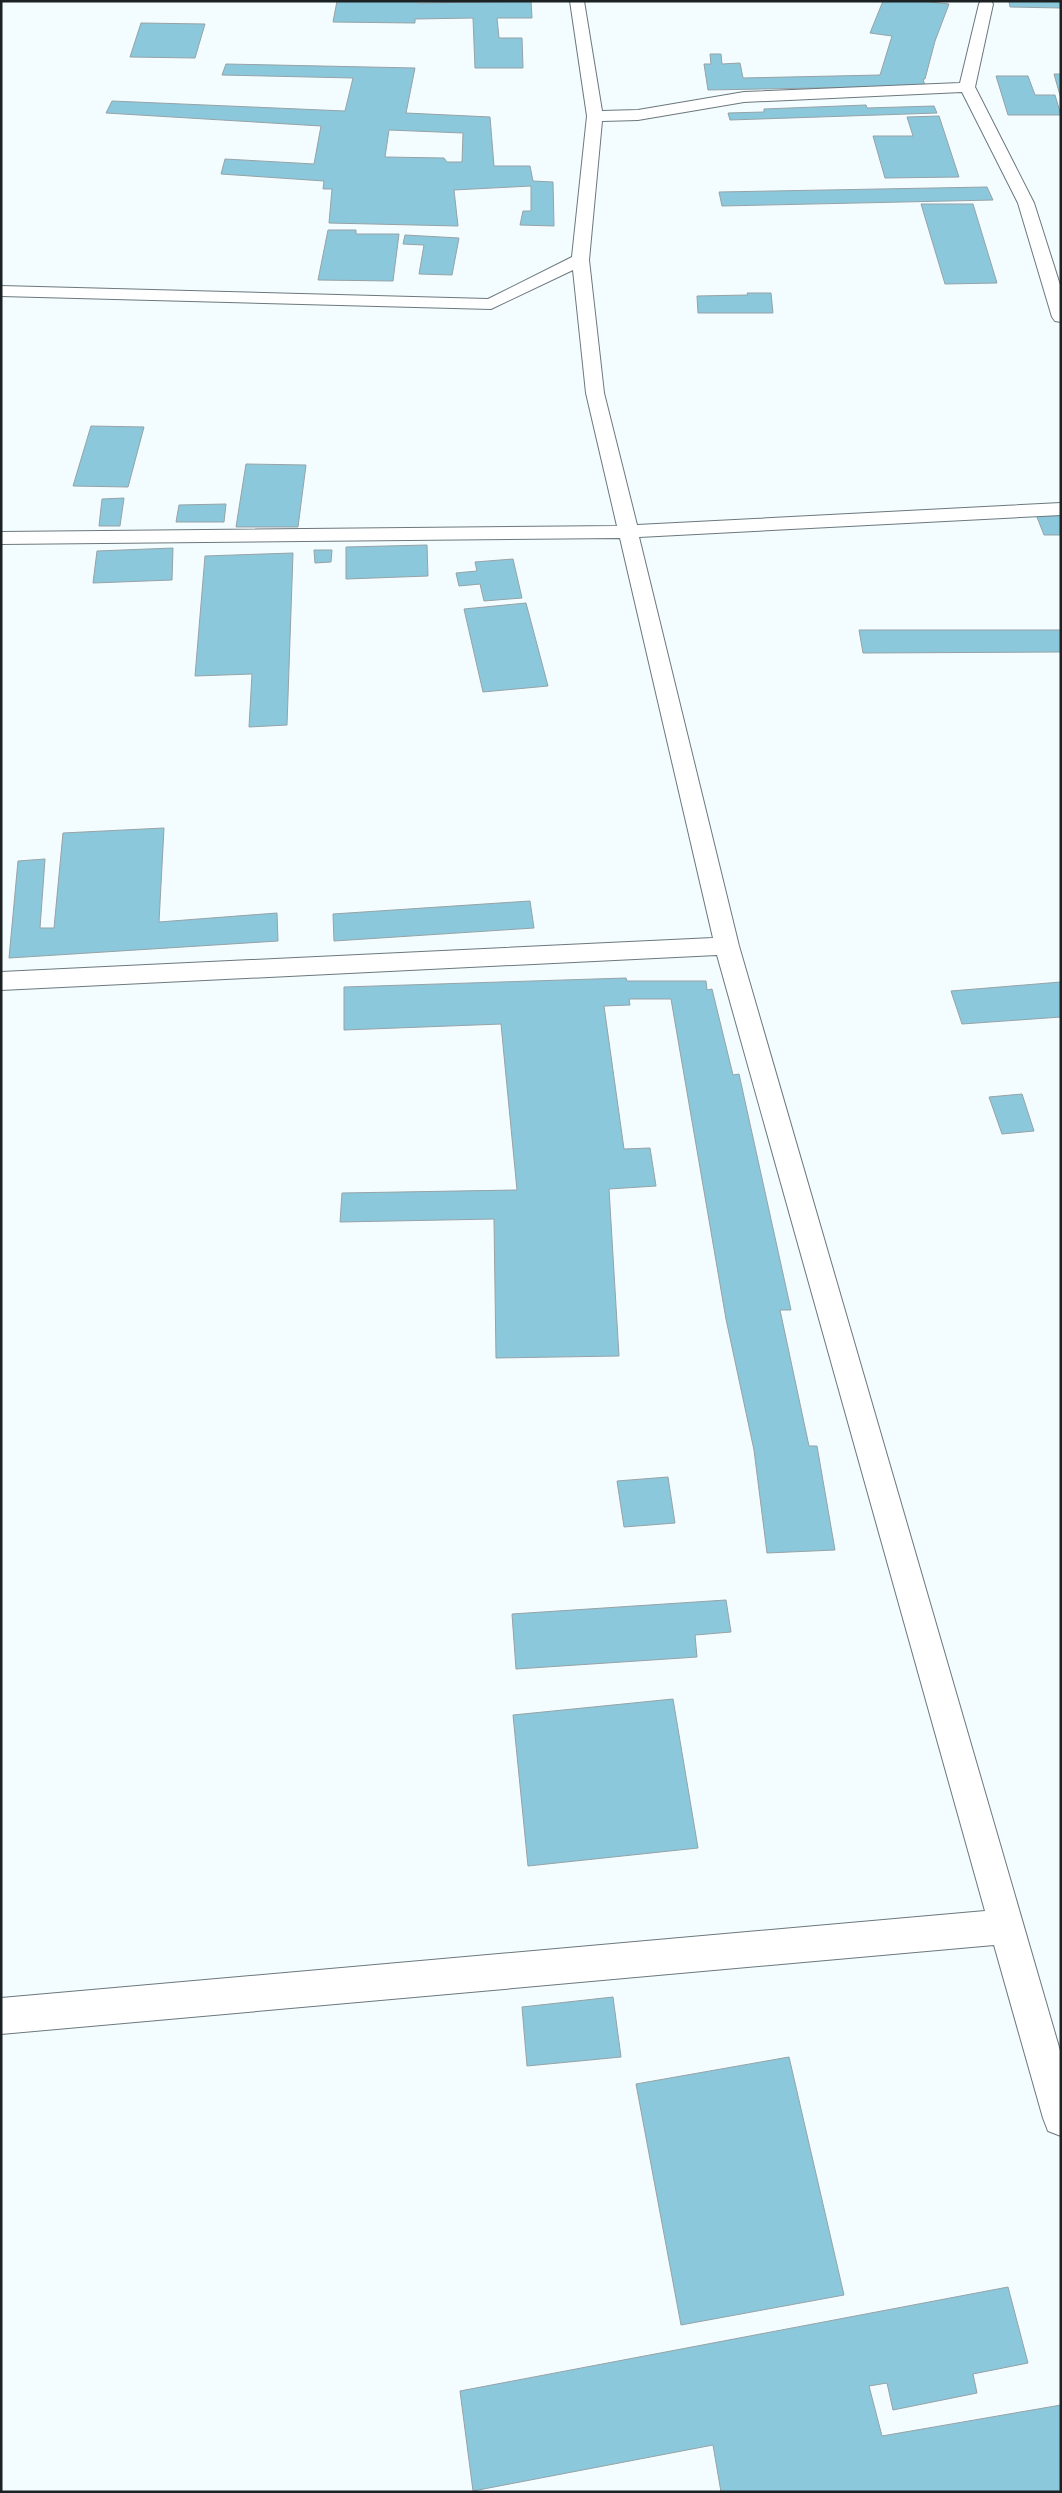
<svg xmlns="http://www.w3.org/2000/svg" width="1062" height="2493" viewBox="0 0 1062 2493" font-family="'IBM Plex Sans',sans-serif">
<rect width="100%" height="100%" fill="#f3fcff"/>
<path fill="#8cc8db" stroke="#95a3a7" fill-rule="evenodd" d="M337,1H418V3L531,1L532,18H497L499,38H522L523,68H475L473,18L415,19V23L333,22Z
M883,1H921L949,4L935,41L925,79H923L925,86L708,90L704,64H711L710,54H721L722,64L740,63L743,78L880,75L892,36L870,33Z
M1009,1H1061V8L1010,7Z
M141,23L205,24L195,58L130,57Z
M226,64L415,68L406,113L490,117L494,166H530L533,181L553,182L554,226L520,225L523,211H531V186L454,190L458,226L329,223L332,189H323L324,181L221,174L225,159L314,164L321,126L106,113L112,101L345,111L353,78L222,75ZM389,130L463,133L462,162H447L444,158L385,157Z
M1054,74H1061V99Z
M996,76H1028L1035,95H1055L1061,115H1008Z
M866,105L867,108L934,106L937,113L730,120L728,113L764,112V109Z
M939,116L959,177L885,178L873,136H913L907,117Z
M987,187L993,200L722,206L719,192Z
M921,204H973L997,283L945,284Z
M328,230H356V234H399L393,281L318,280Z
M405,235L459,238L452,275L419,274L424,245L403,244Z
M747,293H771L773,313H698L697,296L748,295Z
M91,426L144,427L128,487L73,486Z
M246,464L306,465L298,527H236Z
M124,498L120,526H99L102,499Z
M226,504L224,522H176L179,505Z
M1061,511V535H1044L1035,512Z
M427,545L428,576L346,579V547Z
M173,548L172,580L93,583L97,551Z
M314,550H332L331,562L315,563Z
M293,553L287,725L249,727L252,674L195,676L205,556Z
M513,559L522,598L484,601L480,584L459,586L456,573L477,571L475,562Z
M526,603L548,686L483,692L464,609Z
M859,630H1061V652L863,653Z
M164,828L159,922L277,913L278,941L9,958L18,861L45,859L40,928H54L63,833Z
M530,901L534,928L334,941L333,914Z
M626,978L627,981H706L707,990L712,989L733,1075L739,1074L791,1310H780L809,1446H817L835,1550L767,1553L754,1450L726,1319L671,999H629L630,1005L604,1006L624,1149L650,1148L656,1186L609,1189L619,1356L496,1358L494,1219L340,1222L342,1193L517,1190L501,1024L344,1030V987Z
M1061,982V1017L962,1024L951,991Z
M1022,1094L1034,1131L1002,1134L989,1097Z
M668,1477L675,1523L624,1527L617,1481Z
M726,1600L731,1632L695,1635L697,1657L516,1669L512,1614Z
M673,1699L698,1848L528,1866L513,1715Z
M613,1997L621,2057L527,2066L522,2007Z
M789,2057L844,2295L681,2325L636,2084Z
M1008,2287L1028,2363L973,2374L977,2393L893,2410L887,2383L869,2386L882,2436L1061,2405V2492H721L713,2445L473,2491L460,2391Z"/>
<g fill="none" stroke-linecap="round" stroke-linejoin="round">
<g stroke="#6b787d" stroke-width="2">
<path id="minor" d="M570,1H584L602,111L638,110L744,92L960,83L979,4L981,1H991L993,4L975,87L1034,203L1061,288V322L1055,321L1052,317L1018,203L962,92L744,102L638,120L602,121L589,260L604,393L637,525L1061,503V515L639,537L739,946L1061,2054V2136L1048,2131L1043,2118L994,1945L1,2034V1998L985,1911L717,955L1,990V972L713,938L620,538L1,544V532L617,526L586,393L573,270L491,309L1,296V286L488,299L572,257L587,116Z"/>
</g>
<use href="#minor" fill="#fff" fill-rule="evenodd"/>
</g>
<rect width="1062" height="2493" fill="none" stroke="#1c2123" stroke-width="5"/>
</svg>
